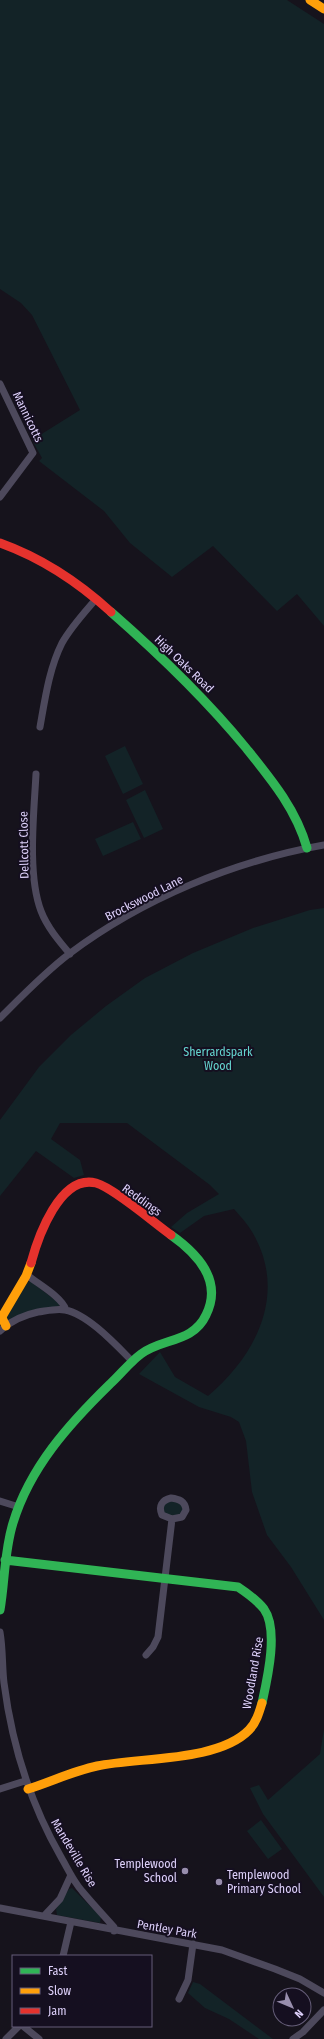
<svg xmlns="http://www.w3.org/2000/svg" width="324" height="2039" viewBox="0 0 324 2039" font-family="'Fira Sans Condensed',sans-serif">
<rect width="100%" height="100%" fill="#16131c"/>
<path fill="#132327" d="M0,0H287L324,24V626L297,594L277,611L213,546L172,577L130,543L104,511L39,461L42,458L32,440L80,410L32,315L21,303L0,289Z
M125,746L143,784L123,794L105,756Z
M145,790L163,829L144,838L126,800Z
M133,822L141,839L103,856L95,839Z
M324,908V1620L291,1567L267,1535L252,1492L246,1441L239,1422L231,1417L199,1407L139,1374L160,1352L175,1377L208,1396C254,1357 286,1298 256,1239C251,1228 242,1218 234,1209L204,1216L180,1233L171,1227L187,1213L219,1194L210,1185L127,1123H60L51,1139L80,1160L84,1175L74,1178L36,1151L0,1196V1120L39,1067L71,1035L106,1006L145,978L193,953L253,928L310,910Z
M30,1281L59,1303V1307L8,1320L5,1314L28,1282Z
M174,1500L183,1505V1513L173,1516L164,1513V1504Z
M324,1729V1897L263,1814L250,1788L259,1785L268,1800L320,1754Z
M261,1820L282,1849L268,1859L247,1831Z
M72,1888L101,1917L100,1923L57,1915L56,1909L69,1889Z
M193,1982L200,1984L273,2039H259L229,2019L205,2008L188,1993Z"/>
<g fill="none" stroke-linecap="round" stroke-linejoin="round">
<path stroke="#4d495c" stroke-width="7" d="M0,384L33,453L0,497
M40,727C45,699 49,669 62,643C71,627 84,613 96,599
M36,774C34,813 27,874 41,911C47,927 59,941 70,954
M0,1018C22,996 44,973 69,954C142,899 234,861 324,845
M27,1275C38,1284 62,1297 66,1310
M0,1331C10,1321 24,1315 38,1312C46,1311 57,1308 65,1310C88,1314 117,1346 133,1362
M171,1498C179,1499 185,1501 186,1510L182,1517L172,1519L162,1515C158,1506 162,1500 171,1498Z
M0,1501L19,1507
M0,1632C3,1649 2,1666 4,1683C12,1745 30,1803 61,1857C68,1869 73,1881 82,1891C92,1903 103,1915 114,1927V1931
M146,1655L153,1647L158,1637L172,1519
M0,1789L25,1781
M0,1908L222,1950L275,1969L300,1979L324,1993
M44,1916L60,1899L71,1875
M63,1956L71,1922
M179,1999L188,1980L193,1944
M23,2026L39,2039
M6,2039L19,2026
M293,2039L303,2032L324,2010"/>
<path stroke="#30b455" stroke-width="9" d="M111,612C159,654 205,698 246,748C271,779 296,809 307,848
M5,1560L238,1587C247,1593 257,1600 264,1609C279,1630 267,1680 262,1703
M0,1610C5,1581 4,1552 13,1523C30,1467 69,1424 110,1384C121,1374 129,1363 141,1354C162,1338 193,1343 206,1315C223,1281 198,1254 171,1235"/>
<path stroke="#ff9f0a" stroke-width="9" d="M310,0L324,9
M6,1326L2,1318L3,1315L26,1276L31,1263
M28,1789C51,1782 73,1771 97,1766C139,1757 218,1762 249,1730C256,1723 259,1713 262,1703"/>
<path stroke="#e5322d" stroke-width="9" d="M0,543C42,558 78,582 111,612
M31,1263C38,1237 60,1174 96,1183C114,1188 154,1223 171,1235"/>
</g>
<g fill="#988ead" stroke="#150f20" stroke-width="1.5">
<circle cx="185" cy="1871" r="4"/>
<circle cx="219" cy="1882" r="4"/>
</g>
<g text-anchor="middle" stroke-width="4" stroke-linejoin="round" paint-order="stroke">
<g font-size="12" fill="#ded1fb" stroke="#150f20">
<text transform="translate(28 417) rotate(64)" y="4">Mannicotts</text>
<text transform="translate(184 664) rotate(44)" y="4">High Oaks Road</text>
<text transform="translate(24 845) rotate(-91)" y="4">Dellcott Close</text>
<text transform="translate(144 898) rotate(-27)" y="4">Brockswood Lane</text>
<text transform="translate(142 1200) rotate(36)" y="4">Reddings</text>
<text transform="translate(253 1673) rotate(-80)" y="4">Woodland Rise</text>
<text transform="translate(74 1853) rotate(59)" y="4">Mandeville Rise</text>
<text transform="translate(167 1929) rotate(10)" y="4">Pentley Park</text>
</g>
<g font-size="12" fill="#64d4ce" stroke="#150f20">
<text x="218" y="1056">Sherrardspark<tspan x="218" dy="14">Wood</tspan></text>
</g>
<g font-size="12" fill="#ded1fb" stroke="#150f20" text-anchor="end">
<text x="177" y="1868">Templewood<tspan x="177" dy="14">School</tspan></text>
<text x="227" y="1879" text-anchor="start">Templewood<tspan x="227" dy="14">Primary School</tspan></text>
</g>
</g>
<rect x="12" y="1955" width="140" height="72" fill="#150f20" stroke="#655d78"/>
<rect x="20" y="1968" width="20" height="6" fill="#30b455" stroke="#655d78"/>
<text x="48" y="1975" font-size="12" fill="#ded1fb">Fast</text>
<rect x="20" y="1988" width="20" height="6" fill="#ff9f0a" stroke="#655d78"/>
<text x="48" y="1995" font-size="12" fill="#ded1fb">Slow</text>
<rect x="20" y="2008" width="20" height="6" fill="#e5322d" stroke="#655d78"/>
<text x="48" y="2015" font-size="12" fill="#ded1fb">Jam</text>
<g transform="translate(292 2007) rotate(134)"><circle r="19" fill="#150f20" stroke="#655d78"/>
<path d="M0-3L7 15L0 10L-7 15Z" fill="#988ead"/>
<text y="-6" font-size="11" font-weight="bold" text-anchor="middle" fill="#ded1fb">N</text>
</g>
</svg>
